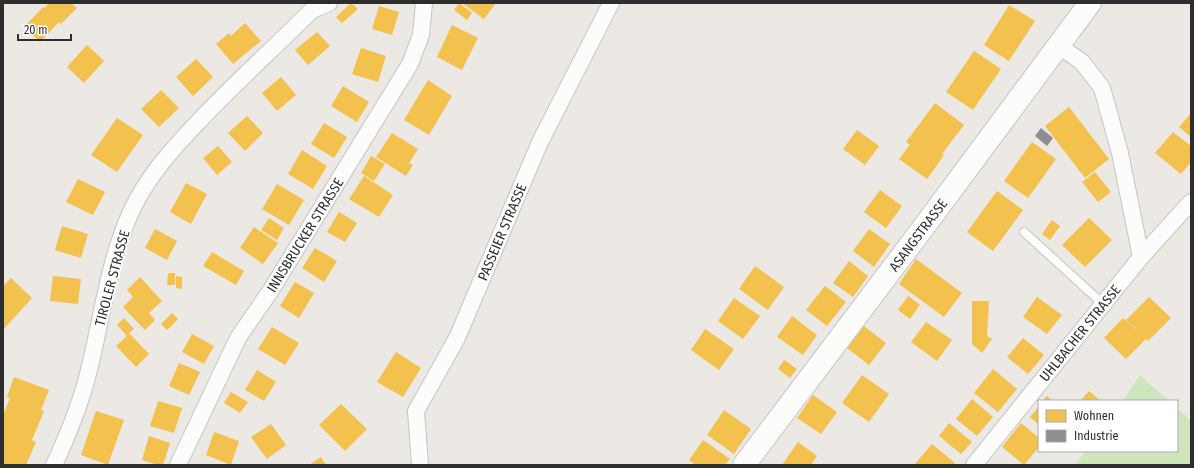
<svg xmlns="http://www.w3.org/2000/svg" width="1194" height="468" viewBox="0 0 1194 468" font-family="'Fira Sans Condensed',sans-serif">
<rect width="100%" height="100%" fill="#ece8e4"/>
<path fill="#cee6be" d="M1140,375L1169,401H1123Z
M1177,408L1191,421V465H1075L1086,451H1177Z"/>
<path fill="#f2c14e" d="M49,3H71L77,8L61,24L59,22L40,42L24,27L43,7L44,8Z
M351,3L358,9L342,23L336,17Z
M459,3L472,13L467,20L454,10Z
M462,3H496L484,19Z
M1009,5L1035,21L1009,61L984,45Z
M379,6L399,12L392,35L372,29Z
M245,23L261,41L233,64L216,44L229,33L231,36Z
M452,25L478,38L462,70L437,57Z
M317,32L330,46L308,65L295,50Z
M87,45L104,61L84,83L67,67Z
M361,48L386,56L378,82L352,74Z
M974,51L1001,69L973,110L946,92Z
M196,59L213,77L193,96L176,77Z
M281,77L296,95L277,111L262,93Z
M428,80L452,96L429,135L404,120Z
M343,86L369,102L357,122L331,106Z
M161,90L179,108L159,127L141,109Z
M935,103L964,125L942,154L944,155L927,179L899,159L910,145L906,142Z
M1069,107L1109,159L1085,178L1045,126Z
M1191,113V137L1179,127Z
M247,116L263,133L245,151L228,133Z
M117,118L143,135L117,172L91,155Z
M324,123L347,137L334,158L311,144Z
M857,130L879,146L865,165L843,149Z
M1173,132L1191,146V162L1181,174L1155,153Z
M392,133L418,149L409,163L413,165L406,176L376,157Z
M1032,142L1056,159L1028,198L1004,181Z
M218,146L232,162L217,175L203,158Z
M302,150L327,166L313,189L288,174Z
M371,156L385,164L374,181L361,173Z
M1095,172L1111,192L1098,202L1082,182Z
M364,176L393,195L379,217L349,199Z
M78,179L105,192L93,215L66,202Z
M186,183L207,194L191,224L170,212Z
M277,184L304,200L289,225L262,209Z
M880,190L902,206L886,228L864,212Z
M997,191L1023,210L993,251L967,232Z
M339,212L357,223L345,242L327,232Z
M269,218L284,228L277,240L261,230Z
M1089,218L1112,240L1085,267L1062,245Z
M1052,220L1060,226L1050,240L1042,234Z
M62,226L88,234L81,258L55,250Z
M254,227L278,243L263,264L240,248Z
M155,229L177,241L167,260L145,248Z
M869,229L890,244L874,267L853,251Z
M315,248L337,261L324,282L302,268Z
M212,252L244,271L236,285L203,266Z
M916,259L962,293L944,317L899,284Z
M849,261L868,276L853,297L833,283Z
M755,266L784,287L768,310L739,289Z
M168,273H175V285H167Z
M53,276L81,279L78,304L50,301Z
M176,276L182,277V289L176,288Z
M140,277L162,301L149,313L155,320L145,330L123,307L133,297L127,290Z
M11,278L32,298L3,330V286Z
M295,282L314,293L299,318L280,306Z
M825,286L846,302L827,326L806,310Z
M908,296L920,305L910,319L898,310Z
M1037,297L1062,315L1047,334L1023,317Z
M1149,297L1171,318L1148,341L1146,339L1126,359L1104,338L1123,318L1141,334L1126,320Z
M734,298L760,316L743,339L718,321Z
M972,301H989L987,336L992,339L982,353L972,344Z
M172,313L178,319L167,330L161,324Z
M792,316L817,335L803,355L777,337Z
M124,318L134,329L129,333L149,354L136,367L116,346L127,336L117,325Z
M926,322L952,340L937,361L911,342Z
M864,326L886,343L869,365L847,348Z
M272,327L299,343L285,365L258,349Z
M705,329L734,349L719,370L691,350Z
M192,334L214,346L204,364L182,352Z
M1023,338L1044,355L1028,374L1007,357Z
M396,352L421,368L403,397L377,382Z
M784,360L797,369L790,378L778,369Z
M179,363L200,372L189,395L169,386Z
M993,369L1017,389L998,412L974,393Z
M257,370L276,382L264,401L245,390Z
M862,375L889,394L869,422L842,403Z
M14,377L49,390L41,410L44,411L32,440L36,442L26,465H3V415L10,398L7,397Z
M1089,391L1101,401H1080Z
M231,392L248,402L240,413L224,403Z
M813,395L837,412L821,434L797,418Z
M1047,396L1053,401H1043Z
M972,399L993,417L977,436L956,419Z
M158,401L182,408L174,433L150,426Z
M341,404L367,429L345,451L319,425Z
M1039,406V425L1030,417Z
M724,410L751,429L734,454L707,435Z
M96,411L124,420L108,465L81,455Z
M949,423L972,442L961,454L939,436Z
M1021,423L1039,438V447L1024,465L1002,447Z
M271,424L286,445L267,459L251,437Z
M214,432L239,441L231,465L206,455Z
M149,436L170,443L163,465H158L142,460Z
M703,440L730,459L725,465H696L689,460Z
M798,442L817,456L811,465H782Z
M932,444L955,463L954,465H914Z
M321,457L326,465H309Z"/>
<path fill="#8d8d92" d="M1041,128L1053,138L1047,146L1035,136Z"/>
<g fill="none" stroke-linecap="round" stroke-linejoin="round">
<g stroke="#c5c4c5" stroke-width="10">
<path id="lane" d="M1024,232L1103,304"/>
</g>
<g stroke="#c5c4c5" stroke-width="18">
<path id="street" d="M1059,46L1082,62L1102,88L1120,153L1141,257
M54,465C69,433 82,400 90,366C102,316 109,261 130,214C146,178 172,149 200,120C236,82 275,47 312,10L329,3
M178,465L238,338L271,290L410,64L421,35L424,3
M420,465L416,411L457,338L540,142L611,3
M974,465L1141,257L1191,202"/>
</g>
<g stroke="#c5c4c5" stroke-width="24">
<path id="secondary" d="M744,465L923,228L1090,3"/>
</g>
<use href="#lane" stroke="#fcfcfb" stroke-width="8"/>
<use href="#street" stroke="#fcfcfb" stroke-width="16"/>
<use href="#secondary" stroke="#fcfcfb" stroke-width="22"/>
</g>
<g text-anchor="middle" stroke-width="4" stroke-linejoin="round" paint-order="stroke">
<g font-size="14" fill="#2e2e2e" stroke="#fff">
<text transform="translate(502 232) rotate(-67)" y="5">PASSEIER STRASSE</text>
<text transform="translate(305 235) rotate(-58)" y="5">INNSBRUCKER STRASSE</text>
<text transform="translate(918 235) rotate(-53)" y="5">ASANGSTRASSE</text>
<text transform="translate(112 278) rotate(-75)" y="5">TIROLER STRASSE</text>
<text transform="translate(1080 333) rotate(-51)" y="5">UHLBACHER STRASSE</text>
</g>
</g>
<rect width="1194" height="468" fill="none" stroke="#2e2e2e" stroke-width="8"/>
<rect x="1038" y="400" width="140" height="52" fill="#ffffff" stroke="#ababab"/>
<rect x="1046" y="410" width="20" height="12" fill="#f2c14e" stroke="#ababab"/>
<text x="1074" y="420" font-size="12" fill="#2e2e2e">Wohnen</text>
<rect x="1046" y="430" width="20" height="12" fill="#8d8d92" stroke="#ababab"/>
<text x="1074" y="440" font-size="12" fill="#2e2e2e">Industrie</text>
<path d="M18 34v6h53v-6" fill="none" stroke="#2e2e2e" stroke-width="2"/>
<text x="24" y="34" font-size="12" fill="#2e2e2e" stroke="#ffffff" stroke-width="3" paint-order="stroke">20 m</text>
</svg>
